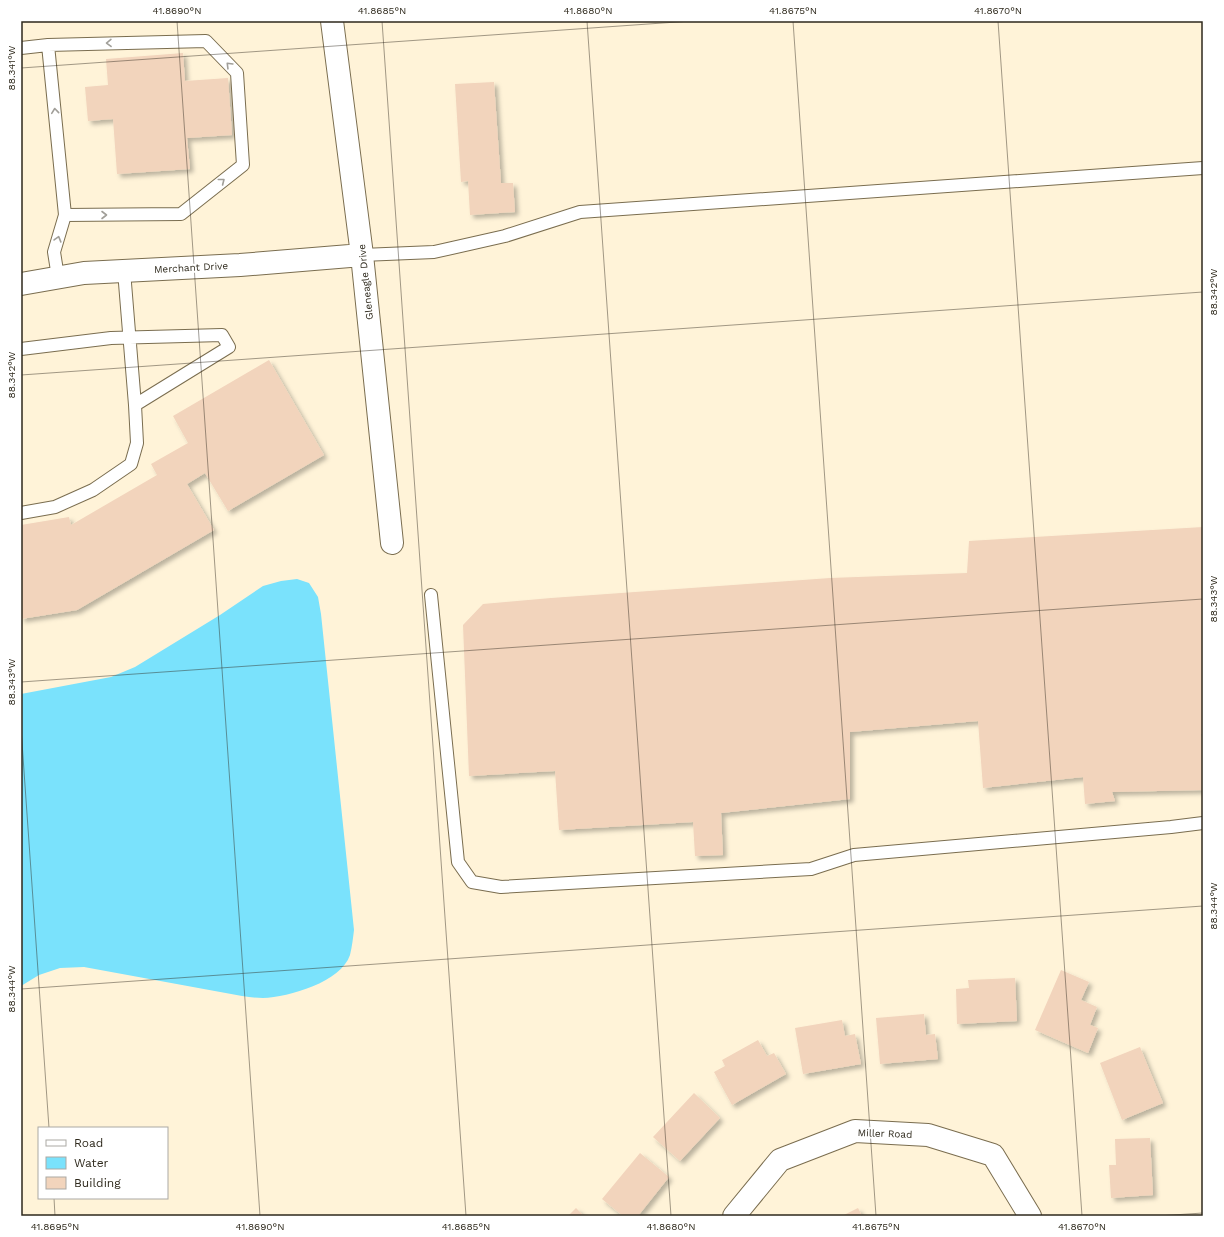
<svg xmlns="http://www.w3.org/2000/svg" width="1224" height="1237" viewBox="0 0 1224 1237" font-family="'Work Sans',sans-serif">
<defs>
<filter id="shadow"><feDropShadow dx="3.5" dy="3.5" stdDeviation="2" flood-color="#0004"/></filter>
</defs>
<rect width="100%" height="100%" fill="#fff3d8"/>
<path fill="#7ae2fc" d="M297,579L309,583L318,597L321,614L354,930C353,938 352,947 350,955C341,982 289,997 263,998C256,998 249,997 242,996L84,967L60,968L39,975L21,986V694L111,677L135,667L220,615L263,586L281,581Z"/>
<path fill="#f2d4bc" filter="url(#shadow)" d="M183,53L185,81L228,78L232,135L187,138L190,169L117,174L113,119L88,121L85,87L108,85L106,59Z
M494,82L501,183H513L515,212L470,215L468,181L461,182L455,84Z
M269,360L324,455L228,511L205,473L187,484L214,530L77,610L21,619V535H22L21,525L69,517L71,525L157,475L151,464L188,443L173,416Z
M1203,527V734H1201L1203,755V790L1112,792L1115,801L1085,804L1083,777L983,788L978,721L850,732V799L721,813L723,855L695,856L693,822L559,830L555,771L469,776L463,625L483,604L551,598L830,578L967,573L969,541Z
M1061,970L1089,982L1081,1000L1097,1007L1090,1025L1098,1028L1088,1053L1035,1030Z
M1015,978L1017,1021L957,1024L956,989L969,988L968,980Z
M924,1014L926,1035L935,1034L938,1059L880,1064L876,1018Z
M842,1020L845,1036L855,1034L861,1064L803,1074L795,1028Z
M758,1040L767,1056L774,1053L786,1074L732,1105L714,1072L725,1066L722,1060Z
M1140,1047L1163,1103L1122,1120L1100,1063Z
M694,1093L720,1118L680,1161L653,1137Z
M1150,1138L1153,1195L1111,1198L1109,1165H1116L1115,1139Z
M640,1153L669,1177L638,1216H623L602,1199Z
M576,1208L584,1216H568Z
M858,1208L862,1216H842Z"/>
<g fill="none" stroke-linecap="round" stroke-linejoin="round">
<g stroke="#7a6d4f" stroke-width="14">
<path id="service" d="M48,45L206,41L237,73L243,165L181,214L65,215
M21,48L48,45L65,215L54,252L58,277
M362,255L434,252L505,236L580,212L1203,168
M124,271L135,405
M21,349L111,338L222,335L229,347L135,405L137,443L131,464L93,490L55,507L21,513
M431,595L458,862L472,882L501,887L811,869L854,855L1171,827L1203,823"/>
</g>
<g stroke="#7a6d4f" stroke-width="24">
<path id="minor" d="M332,21L362,255L392,543
M21,284L84,273L240,265L362,255
M734,1216L780,1160L855,1131L928,1135L993,1155L1030,1216"/>
</g>
<use href="#service" stroke="#fff" stroke-width="12"/>
<use href="#minor" stroke="#fff" stroke-width="22"/>
</g>
<defs><path id="oneway-chevron" d="M-2-3.5L2.5 0L-2 3.5" fill="none" stroke-width="1.6" stroke-linecap="round" stroke-linejoin="round"/></defs>
<g stroke="#a19f99">
<use href="#oneway-chevron" transform="translate(109 43) rotate(179)"/>
<use href="#oneway-chevron" transform="translate(229 65) rotate(-135)"/>
<use href="#oneway-chevron" transform="translate(55 111) rotate(-96)"/>
<use href="#oneway-chevron" transform="translate(222 181) rotate(-38)"/>
<use href="#oneway-chevron" transform="translate(104 215)"/>
<use href="#oneway-chevron" transform="translate(58 239) rotate(-74)"/>
</g>
<path fill="none" stroke="#2e291c" stroke-width="1" stroke-opacity="0.45" d="M177,21L260,1216M382,21L466,1216M587,21L671,1216M793,21L876,1216M998,21L1082,1216M21,68L691,21M21,375L1203,292M21,682L1203,599M21,728L49,1128M21,989L1203,906M54,1198L55,1216M1158,1216L1203,1213"/>
<g text-anchor="middle" stroke-width="4" stroke-linejoin="round" paint-order="stroke">
<g font-size="10" fill="#2e291c" stroke="#fff">
<text transform="translate(191 267) rotate(-3)" y="4">Merchant Drive</text>
<text transform="translate(365 282) rotate(-96)" y="4">Gleneagle Drive</text>
<text transform="translate(885 1133) rotate(2)" y="4">Miller Road</text>
</g>
</g>
<rect width="1224" height="1237" fill="none" stroke="#ffffff" stroke-width="44"/>
<rect x="38" y="1127" width="130" height="72" fill="#ffffff" stroke="#aba9a4"/>
<rect x="46" y="1140" width="20" height="6" fill="#ffffff" stroke="#aba9a4"/>
<text x="74" y="1147" font-size="12" fill="#2e291c">Road</text>
<rect x="46" y="1157" width="20" height="12" fill="#7ae2fc" stroke="#aba9a4"/>
<text x="74" y="1167" font-size="12" fill="#2e291c">Water</text>
<rect x="46" y="1177" width="20" height="12" fill="#f2d4bc" stroke="#aba9a4"/>
<text x="74" y="1187" font-size="12" fill="#2e291c">Building</text>
<rect x="22" y="22" width="1180" height="1193" fill="none" stroke="#2e291c" stroke-width="1.5"/>
<g font-size="10" text-anchor="middle" fill="#2e291c">
<text x="177" y="14">41.8690°N</text>
<text x="382" y="14">41.8685°N</text>
<text x="588" y="14">41.8680°N</text>
<text x="793" y="14">41.8675°N</text>
<text x="998" y="14">41.8670°N</text>
<text transform="translate(11 68) rotate(-90)" y="4">88.341°W</text>
<text transform="translate(1213 292) rotate(-90)" y="4">88.342°W</text>
<text transform="translate(11 375) rotate(-90)" y="4">88.342°W</text>
<text transform="translate(1213 599) rotate(-90)" y="4">88.343°W</text>
<text transform="translate(11 682) rotate(-90)" y="4">88.343°W</text>
<text transform="translate(1213 906) rotate(-90)" y="4">88.344°W</text>
<text transform="translate(11 989) rotate(-90)" y="4">88.344°W</text>
<text x="55" y="1230">41.8695°N</text>
<text x="260" y="1230">41.8690°N</text>
<text x="466" y="1230">41.8685°N</text>
<text x="671" y="1230">41.8680°N</text>
<text x="876" y="1230">41.8675°N</text>
<text x="1082" y="1230">41.8670°N</text>
</g>
</svg>
